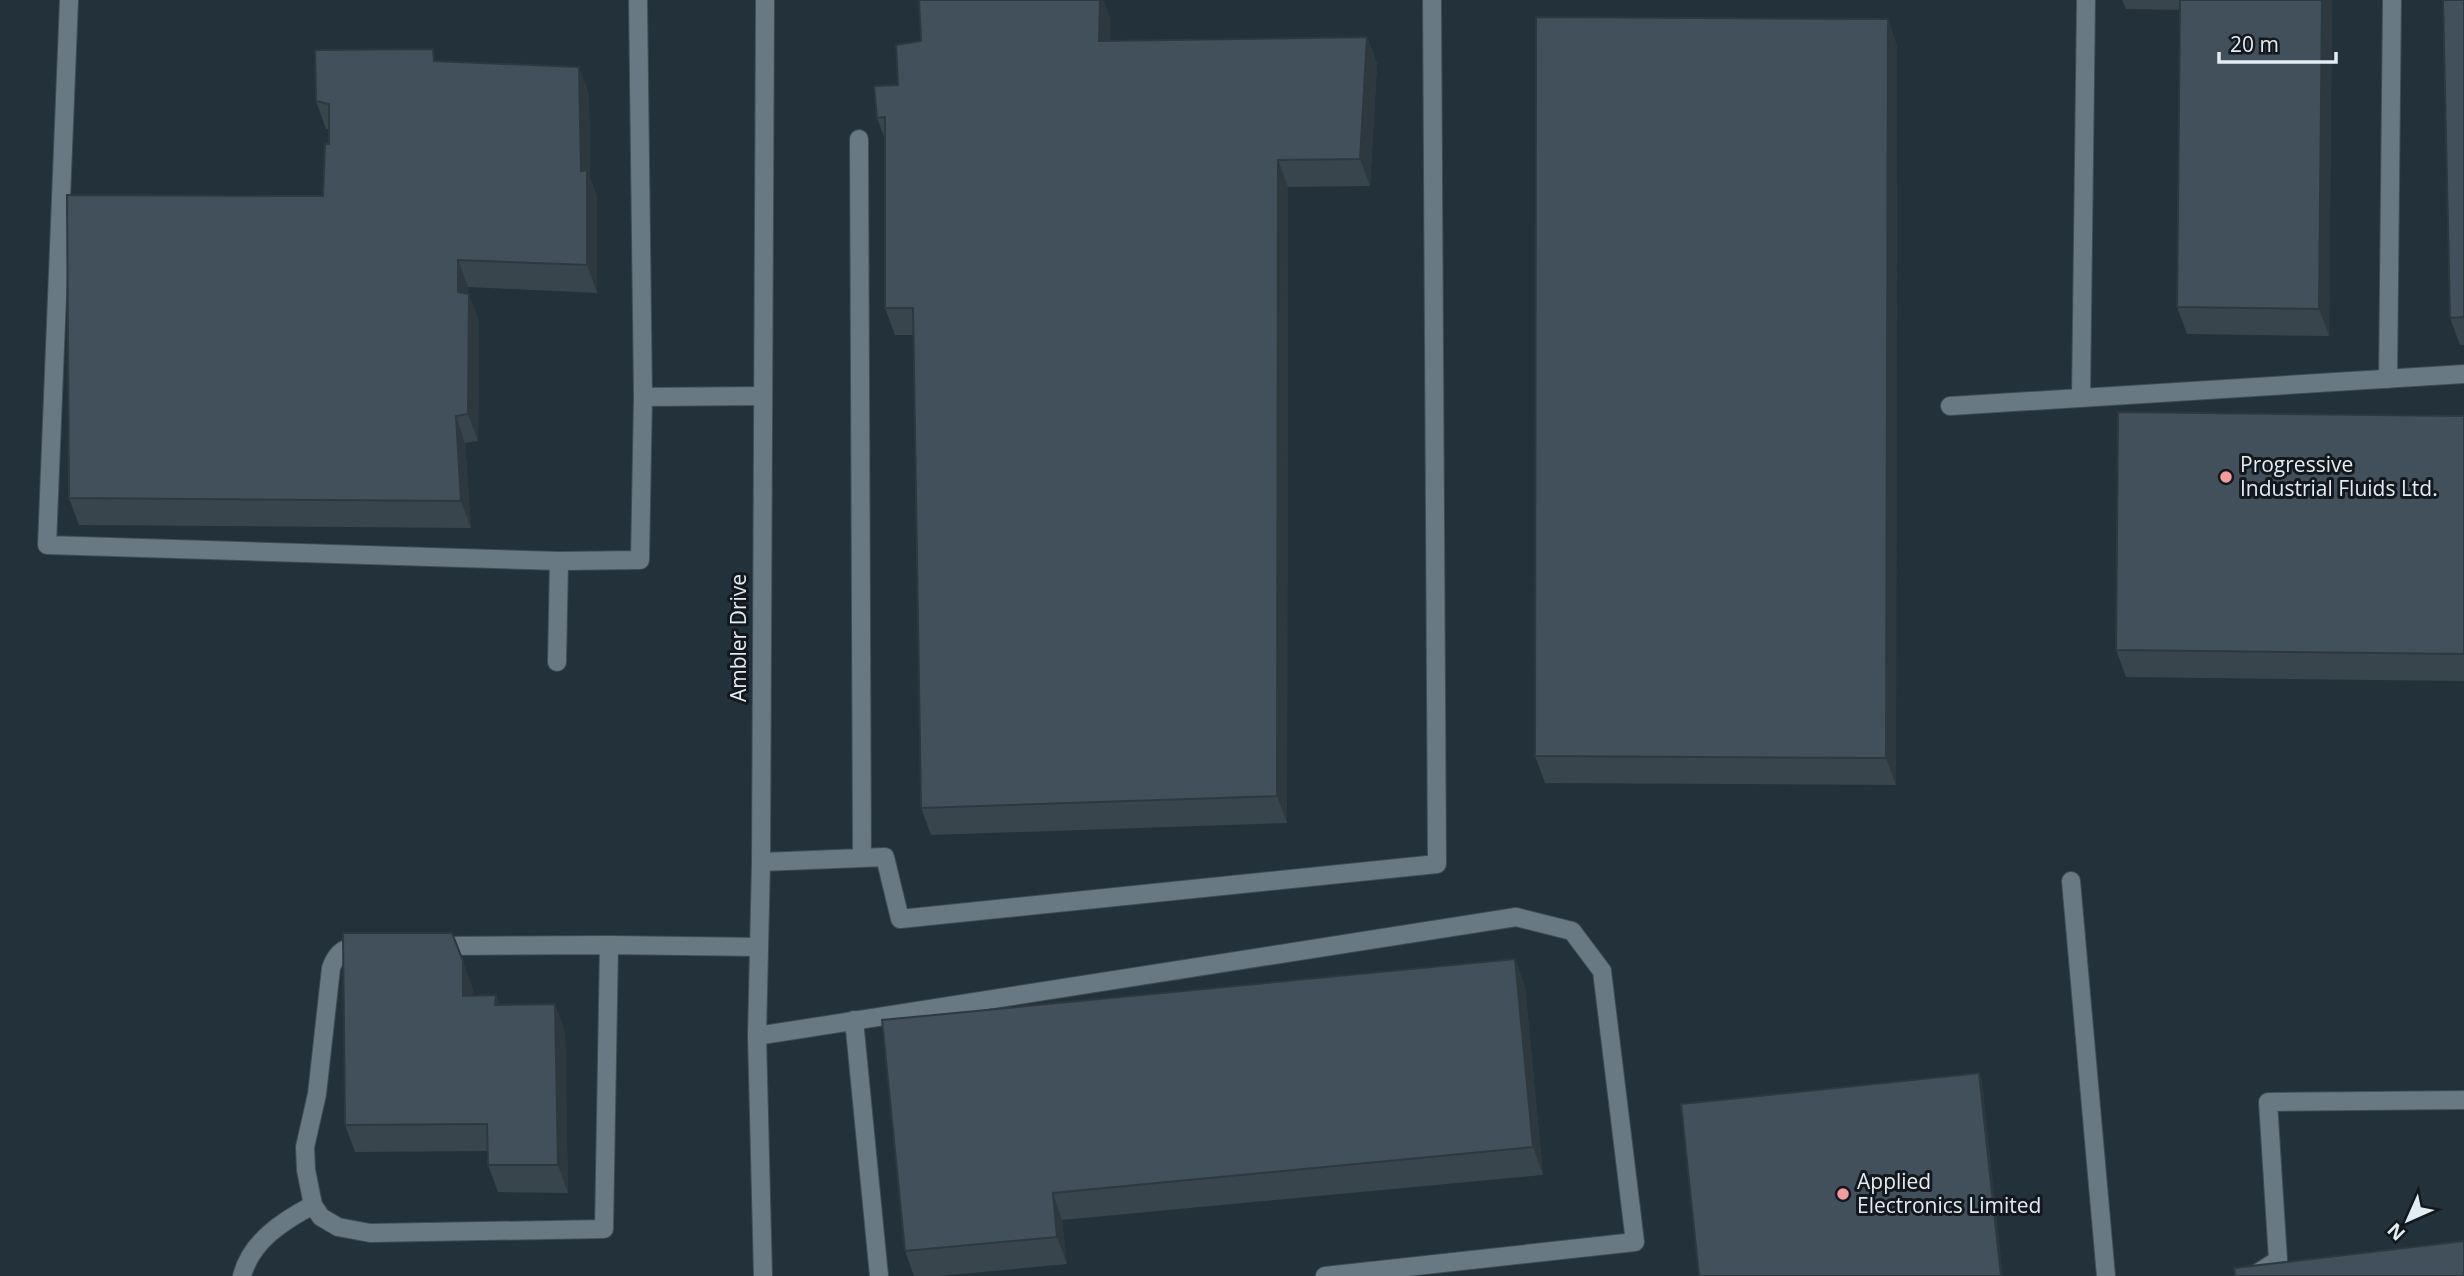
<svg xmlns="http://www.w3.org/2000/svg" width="2464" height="1276" viewBox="0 0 2464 1276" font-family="'Open Sans',sans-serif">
<rect width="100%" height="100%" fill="#23313b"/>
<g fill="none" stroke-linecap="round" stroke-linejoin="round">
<g stroke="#404c53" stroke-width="20">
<path id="lane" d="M69,0L47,545L559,561L640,560L643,397L638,0
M859,139L862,857
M2388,379L2392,0
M643,397L763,396
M2081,398L2086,0
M1950,406L2464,374
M557,662L559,561
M761,862L885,857L900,919L1437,864L1432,0
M2071,881L2106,1276
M364,946C346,946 337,951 331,968L317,1094L305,1147L306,1170L313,1205L321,1217L338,1227L370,1233L604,1229L609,945L759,947
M434,946L609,945
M854,1020L879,1276
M757,1036L1516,917L1572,931L1602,971L1635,1242L1325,1276
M242,1276C251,1241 283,1221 313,1205
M2253,1276L2278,1260L2268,1102L2464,1100"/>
</g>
<g stroke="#404c53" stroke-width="20">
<path id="street" d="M763,1276L757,1036L761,862L765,0"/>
</g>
<use href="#lane" stroke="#697984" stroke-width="18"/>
<use href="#street" stroke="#697984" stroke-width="18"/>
</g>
<path fill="#38454d" d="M2122,0H2332L2329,336L2187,334L2177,307L2180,10L2126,9Z
M2464,0V345H2460L2450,318Z
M1110,17L1109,41L1367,37L1377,64L1370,186L1288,187L1287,823L931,835L921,808L914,335H895L885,308V139L877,118L898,85L921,41Z
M1888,19L1897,46L1896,785L1545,783L1535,756Z
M437,61L579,67L589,95L590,178L597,197V293L468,287V293L479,321L478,441L465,443L471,528L79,525L69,498L323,196L329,144V129H326L316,101Z
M2464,416V681L2126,677L2116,650Z
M1515,959L1525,986L1543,1175L1062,1220L1067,1264L940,1276H914L905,1251Z
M473,989V996L565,1031L568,1193L498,1192L488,1165V1151L355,1152L345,1125Z"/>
<path fill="#2e383f" d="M1100,0H1103L1110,17L1109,69L1099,41Z
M2322,0H2332L2329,336L2319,309Z
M1888,19L1897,46L1896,785L1886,758Z
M1367,37L1377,64L1370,186L1360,159Z
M579,67L589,95L590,178L597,197V293L587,265L581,171Z
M1278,160L1288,187L1287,823L1277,796Z
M458,260L468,287V319L458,292Z
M469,294L479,321L478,441L468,414Z
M456,416L465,443L471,528L461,501Z
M1515,959L1525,986L1543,1175L1533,1147Z
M463,961L473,989V1024L463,996Z
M496,995L506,1023L495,1005Z
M555,1004L565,1031L568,1193L558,1165Z
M1979,1073L1982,1080L2003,1276H2001Z
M1053,1193L1062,1220L1067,1264L1057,1237Z"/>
<path fill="#41505a" stroke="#2e383f" stroke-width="2" d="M919,0H1100L1099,41L1367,37L1360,159L1278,160L1277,796L921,808L913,308H885V117L877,118L874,86L898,85L896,45L921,41Z
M2180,0H2322L2319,309L2177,307Z
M2443,0H2464V317L2450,318Z
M1536,17L1888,19L1886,758L1535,756Z
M433,49L434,61L579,67L581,171L587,170V265L458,260V292L469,294L468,414L456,416L461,501L69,498L67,195L323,196L325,144H329V104L316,101L315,50Z
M2118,412L2464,416V654L2116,650Z
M343,933H452L463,961V996L496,995L495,1005L555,1004L558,1165H488L487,1124L345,1125Z
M1515,959L1533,1147L1053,1193L1057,1237L905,1251L882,1020Z
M1979,1073L2001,1276H1699L1681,1104Z
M2464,1241V1276H2235L2234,1268Z"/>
<g fill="#f59b9e" stroke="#12181c" stroke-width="2.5">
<circle cx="2226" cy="477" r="7"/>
<circle cx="1843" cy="1194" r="7"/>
</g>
<g text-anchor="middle" stroke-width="6" stroke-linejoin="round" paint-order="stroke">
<g font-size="21" fill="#e3ecf2" stroke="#12181c" text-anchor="start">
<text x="2240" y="472">Progressive<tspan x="2240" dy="24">Industrial Fluids Ltd.</tspan></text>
<text x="1857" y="1189">Applied<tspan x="1857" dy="24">Electronics Limited</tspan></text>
</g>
<g font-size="21" fill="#e3ecf2" stroke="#12181c">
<text transform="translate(739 638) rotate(-90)" y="7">Ambler Drive</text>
</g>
</g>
<g transform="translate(2408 1220) rotate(225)" stroke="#12181c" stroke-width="5" paint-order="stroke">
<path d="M0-5L12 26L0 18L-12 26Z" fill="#e3ecf2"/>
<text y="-10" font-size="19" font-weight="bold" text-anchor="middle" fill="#e3ecf2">N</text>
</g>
<path d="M2219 52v10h117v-10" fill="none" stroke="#e3ecf2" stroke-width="3.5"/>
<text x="2230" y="52" font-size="21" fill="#e3ecf2" stroke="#12181c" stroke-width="5" paint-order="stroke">20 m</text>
</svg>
